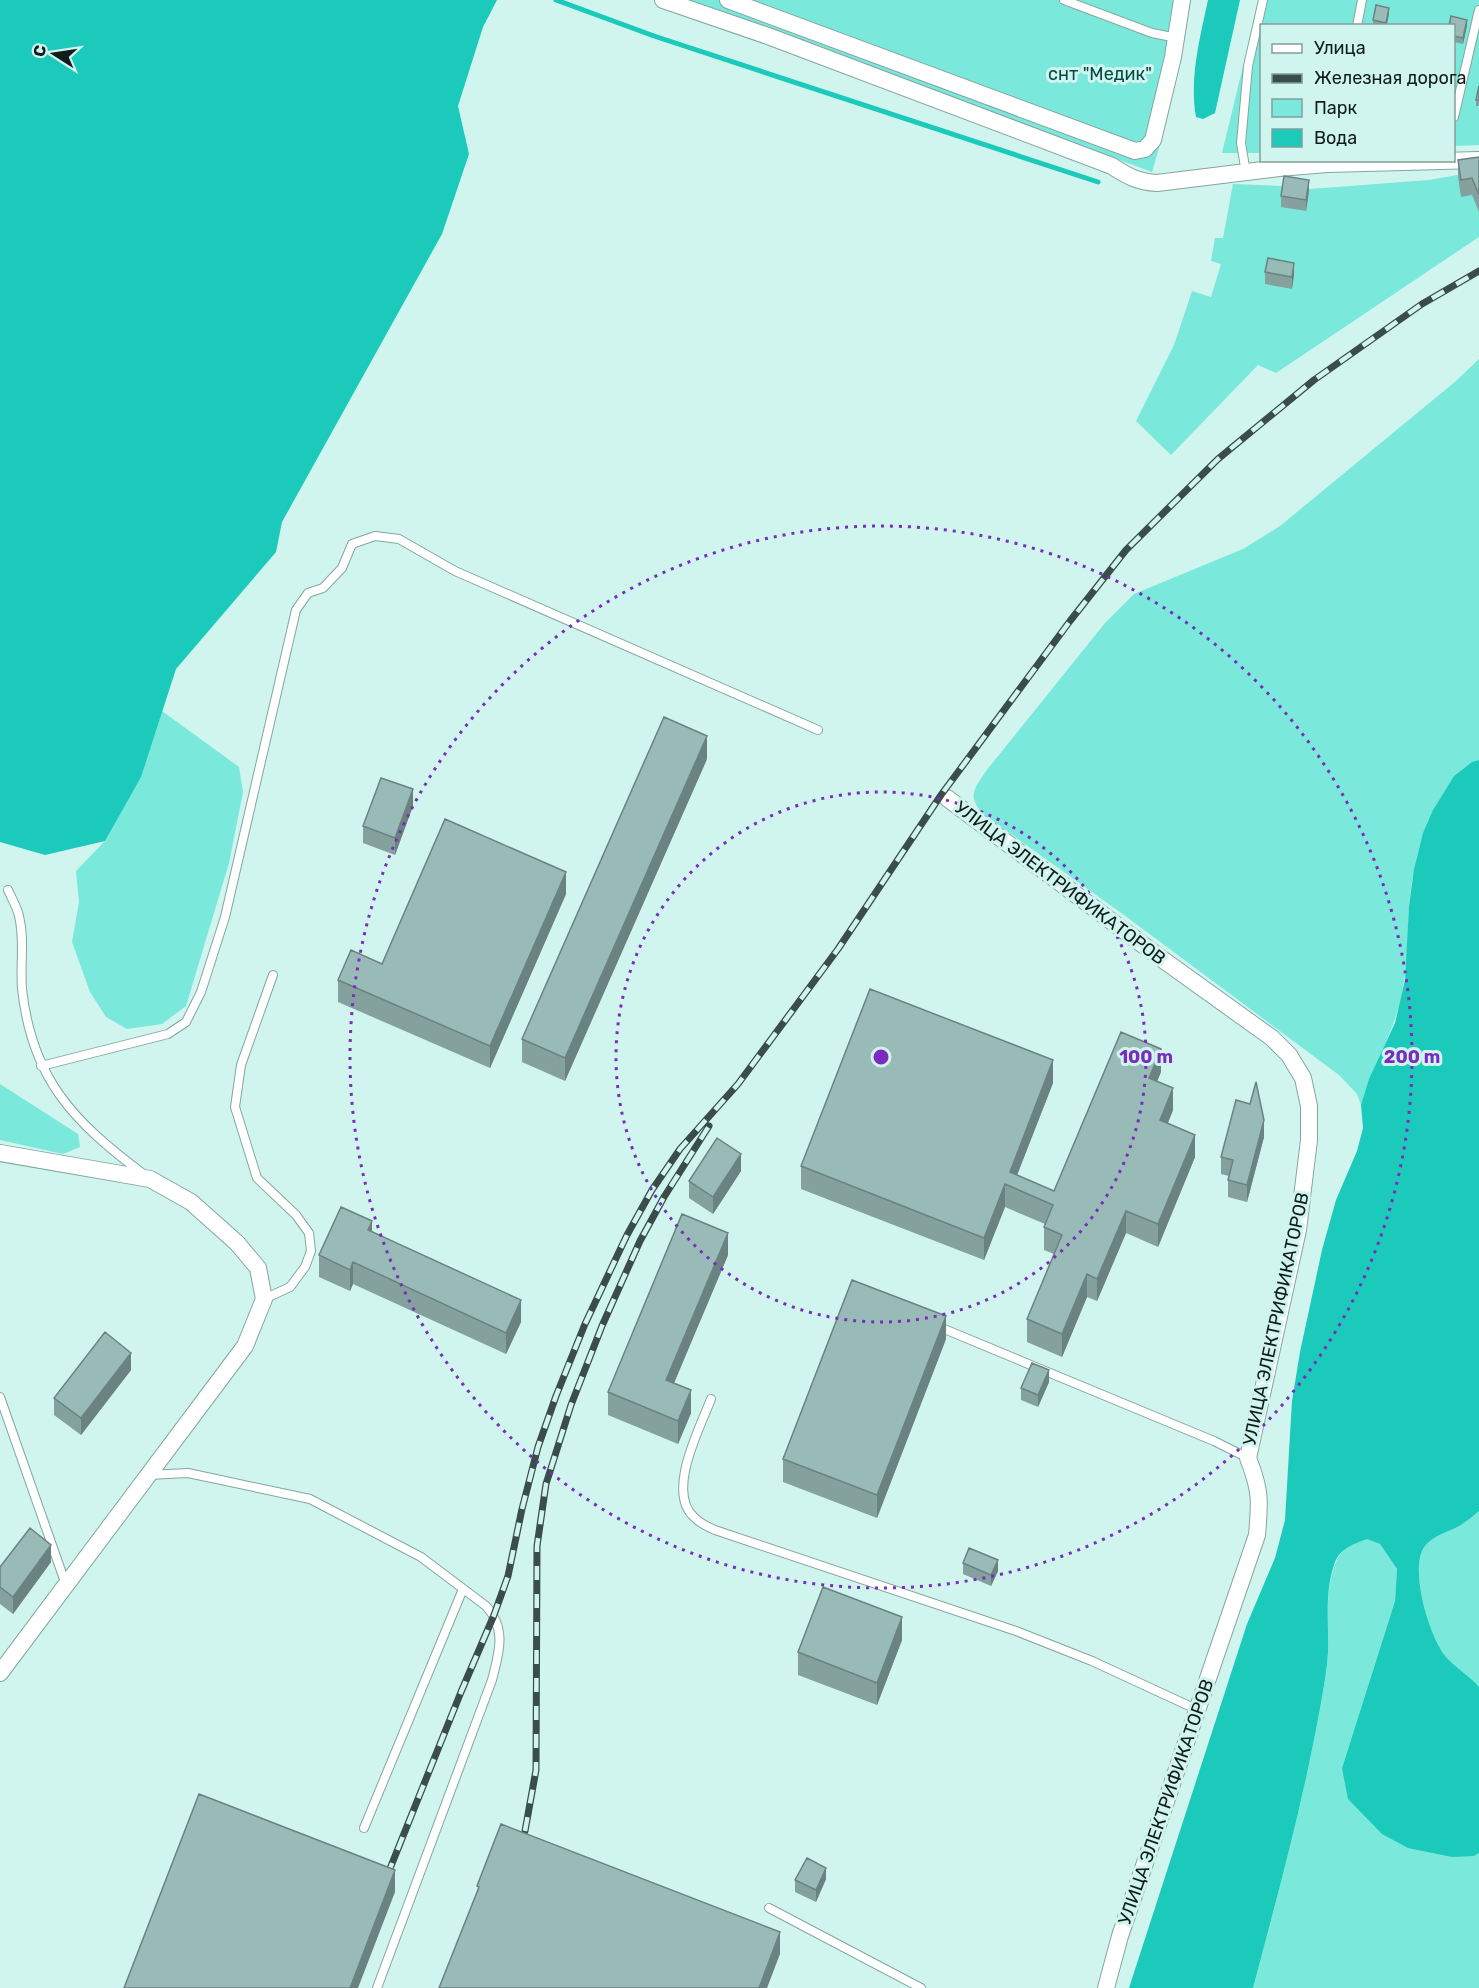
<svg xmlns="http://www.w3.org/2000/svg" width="1479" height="1988" viewBox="0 0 1479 1988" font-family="Rubik,sans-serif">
<rect width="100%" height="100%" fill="#d0f4ee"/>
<path fill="#7ae9dc" d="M688,0H1190C1181,58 1169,116 1152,172Z
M1259,0H1479V145L1454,146V26H1262L1261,153H1222Z
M1479,171V237L1276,373L1258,365L1171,455L1136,421L1174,345L1192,291L1211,297L1221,264L1211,261L1215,238H1223L1233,184L1283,186L1310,189L1429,180Z
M1479,359V760C1462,765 1452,780 1443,794C1421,829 1413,866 1409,907C1407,938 1408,968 1401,998C1392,1036 1372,1069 1361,1105L1357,1094L1339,1075L1124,915L983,814C967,796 974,789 986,771L1105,623L1134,594L1243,549L1280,526L1456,381Z
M162,711L239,767L243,792L229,863L186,1006L162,1024L127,1029L106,1017L90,992L72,942L79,902L76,871L105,841L142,772Z
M0,1084L78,1134L80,1147L63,1154L0,1140Z
M1479,1511V1687C1470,1676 1457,1669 1448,1659C1430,1641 1408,1567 1425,1546C1434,1535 1449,1532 1461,1525C1467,1521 1473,1516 1479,1511Z
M1367,1538L1380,1544L1397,1569L1395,1601L1342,1768L1474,1856L1479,1853V1988H1253C1278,1894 1304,1799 1321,1703C1324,1686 1327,1669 1328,1653C1329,1621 1324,1592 1336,1562C1341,1548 1355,1544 1367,1538Z"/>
<path fill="#1ccabc" d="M0,0H497L483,27L458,106L469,154L442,234L282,522L276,552L176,669L141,777L105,841L45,855L0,842Z
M1208,0H1240L1215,113L1203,119L1196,117C1189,78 1200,38 1208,0Z
M1479,760V1511C1473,1516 1467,1521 1461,1525C1449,1532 1434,1535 1425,1546C1408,1567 1430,1641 1448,1659C1457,1669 1470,1676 1479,1687V1853L1474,1856L1452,1857L1408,1848L1382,1834L1348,1799L1342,1768L1395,1601L1397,1569L1380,1544L1367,1539C1354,1544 1341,1548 1335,1562C1324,1593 1329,1621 1328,1653C1327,1669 1324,1686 1321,1703C1304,1799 1278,1894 1253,1988H1129L1247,1624L1275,1558L1285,1520L1292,1401L1300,1352L1322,1250L1336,1200L1357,1151L1363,1128L1361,1105L1369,1079L1395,1023L1405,980L1409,906L1414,869L1423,833L1433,810L1454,776L1472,762Z"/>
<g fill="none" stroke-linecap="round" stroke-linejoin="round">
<path stroke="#1ccabc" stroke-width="5" d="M556,0L654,36L1098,182"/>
<g stroke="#84a6a1" stroke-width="10">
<path id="service" d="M1064,0L1152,33L1177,38
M1357,26L1362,0
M1454,117L1479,10
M1246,173L1241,143L1248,66L1263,0
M8,890C12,899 17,907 19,916C25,940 20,964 22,989C32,1079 73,1121 142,1173
M41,1066L168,1034L186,1022L201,992L225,917L296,610L308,593L323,588L342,568L352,544L375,536L399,539L455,571L818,730
M264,1299L290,1287L305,1267L311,1251L309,1233L296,1215L257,1178L235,1107L241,1065L273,975
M937,1326L1214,1441L1248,1458
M0,1397L66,1585
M711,1399C700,1428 665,1493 695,1518C700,1523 708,1527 715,1530L1016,1631L1092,1661L1198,1710
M148,1475L188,1473L310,1499L421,1557L486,1606C507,1629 499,1653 492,1680L377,1988
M364,1828L463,1589
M769,1908L921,1988"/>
</g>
<g stroke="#84a6a1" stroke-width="18">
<path id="minor" d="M663,0L768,36L1112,166C1127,176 1138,182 1157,183L1279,168L1327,164L1479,160
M728,0L1135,151L1145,149L1153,140L1173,57L1182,0
M947,798L1162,959L1272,1038L1289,1055L1303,1078L1309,1106V1140L1298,1230L1248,1458C1261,1491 1260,1501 1257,1535L1120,1936L1106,1988
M0,1153L150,1179L191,1202L237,1243L258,1268L264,1299L245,1346L0,1673"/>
</g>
<use href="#service" stroke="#fff" stroke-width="8"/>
<use href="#minor" stroke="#fff" stroke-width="16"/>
<g stroke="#3a4d4a" stroke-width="7">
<path id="rail" d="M525,1831L536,1770L537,1546L546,1484L571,1405L602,1326L640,1241L664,1197L709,1126
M387,1876L461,1692L494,1615L508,1576L522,1509L538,1447L556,1396L585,1324L627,1235L652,1190L680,1149L738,1084L838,949L941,795L1070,621L1126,550L1218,459L1314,380L1422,304L1479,271"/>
</g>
<use href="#rail" stroke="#d0f4ee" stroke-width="4.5" stroke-dasharray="14" stroke-linecap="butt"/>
</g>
<path fill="#84a19d" d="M1389,14L1387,26L1373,25V20Z
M1454,26H1467L1463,44L1454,42Z
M1479,86V106H1476V100Z
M1479,157V212L1472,195L1461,197L1458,177V160Z
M1309,191L1306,211L1281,207V196Z
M1265,272L1294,275L1292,289L1265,284Z
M707,759L565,1081L522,1062V1039Z
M413,806L395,855L363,843V826Z
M566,894L490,1068L338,1002V980Z
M1161,1072L1157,1081L1173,1110L1168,1123L1195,1157L1158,1247L1126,1233L1097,1301L1087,1297L1062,1357L1027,1342V1319L1054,1254L1044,1250V1227L1045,1224L1005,1207L984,1260L801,1189V1166L1053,1083L1017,1175L1054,1191Z
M1264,1137L1247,1202L1228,1197V1180L1229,1176L1221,1174V1157Z
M741,1171L713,1214L689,1198V1181Z
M372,1231L521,1322L506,1354L353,1284L350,1291L319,1277V1255Z
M728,1255L674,1383L691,1413L678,1444L608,1415V1392Z
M946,1339L877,1518L783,1482V1459Z
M131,1370L81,1435L54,1415V1398Z
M1049,1382L1038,1407L1021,1400V1388Z
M51,1562L13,1614L0,1604V1567Z
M963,1563L998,1571L991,1586L963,1574Z
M902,1640L877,1705L798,1675V1652Z
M826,1879L816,1902L795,1892V1880Z"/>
<path fill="#6b8380" d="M1389,8V14L1386,26V23Z
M1467,20V26L1463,44V38Z
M1309,180V191L1306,211V200Z
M1294,263V275L1292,289V277Z
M707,736V759L565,1081V1058Z
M413,789V806L395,855V838Z
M566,872V894L490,1068V1046Z
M1161,1049V1072L1149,1101V1078Z
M1053,1060V1083L1012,1188L1010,1172Z
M1173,1088V1110L1160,1142V1120Z
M1264,1120V1137L1247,1202V1185Z
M1195,1135V1157L1158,1247V1224Z
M741,1154V1171L713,1214V1197Z
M1005,1184V1207L984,1260V1238Z
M1126,1211V1233L1097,1301V1279Z
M372,1221V1243L368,1230Z
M728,1233V1255L666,1402V1380Z
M353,1262V1284L350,1291V1270Z
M1087,1274V1297L1062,1357V1334Z
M521,1300V1322L506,1354V1333Z
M946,1316V1339L877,1518V1495Z
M131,1353V1370L81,1435V1418Z
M1049,1370V1382L1038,1407V1395Z
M691,1390V1413L678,1444V1421Z
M51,1545V1562L13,1614V1597Z
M998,1560V1571L991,1586V1575Z
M902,1617V1640L877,1705V1683Z
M826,1868V1879L816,1902V1890Z
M395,1870V1892L358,1988H350Z
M780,1932V1954L767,1988H759Z"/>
<path fill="#99bbb7" stroke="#6b8380" stroke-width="1.5" d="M1376,5L1389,8L1386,23L1373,20Z
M1451,16L1467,20L1463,38L1454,36V26H1449Z
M1479,86V100H1476Z
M1479,157V195L1472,178L1461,180L1458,160Z
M1284,176L1309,180L1306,200L1281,196Z
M1268,258L1294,263L1292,277L1265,272Z
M664,717L707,736L565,1058L522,1039Z
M381,778L413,789L395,838L363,826Z
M445,819L566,872L490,1046L338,980L351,950L382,964Z
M870,989L1053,1060L1010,1172L1054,1191L1121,1032L1161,1049L1149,1078L1173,1088L1160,1120L1195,1135L1158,1224L1126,1211L1097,1279L1087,1274L1062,1334L1027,1319L1062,1235L1044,1227L1053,1205L1005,1184L984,1238L801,1166Z
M1256,1082L1264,1120L1247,1185L1228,1180L1233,1160L1221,1157L1236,1100L1250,1104Z
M717,1138L741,1154L713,1197L689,1181Z
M341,1207L372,1221L368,1230L521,1300L506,1333L353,1262L350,1270L319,1255Z
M682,1214L728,1233L666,1380L691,1390L678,1421L608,1392Z
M852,1280L946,1316L877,1495L783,1459Z
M105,1332L131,1353L81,1418L54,1398Z
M1032,1363L1049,1370L1038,1395L1021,1388Z
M30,1528L51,1545L13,1597L0,1587V1567Z
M969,1548L998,1560L991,1575L963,1563Z
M823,1587L902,1617L877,1683L798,1652Z
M199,1794L395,1870L350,1988H124Z
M501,1824L780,1932L759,1988H439L479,1887L477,1886Z
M807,1858L826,1868L816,1890L795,1880Z"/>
<g fill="none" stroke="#7b2cbf" stroke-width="3" stroke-dasharray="3 6">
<circle cx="881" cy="1057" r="265"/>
<circle cx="881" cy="1057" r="531"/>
</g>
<g text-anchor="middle" stroke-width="6" stroke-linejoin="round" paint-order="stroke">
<g font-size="18" fill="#044b45" stroke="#d0f4ee">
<text x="1100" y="80">снт "Медик"</text>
</g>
<g font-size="18" fill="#101d1b" stroke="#d0f4ee">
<text transform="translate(1060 883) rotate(37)" y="6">УЛИЦА ЭЛЕКТРИФИКАТОРОВ</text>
<text transform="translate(1276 1319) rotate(-78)" y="6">УЛИЦА ЭЛЕКТРИФИКАТОРОВ</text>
<text transform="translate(1166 1802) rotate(-71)" y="6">УЛИЦА ЭЛЕКТРИФИКАТОРОВ</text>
</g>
</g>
<circle cx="881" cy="1057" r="9" fill="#7b2cbf" stroke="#d0f4ee" stroke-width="3"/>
<g font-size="18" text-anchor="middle" font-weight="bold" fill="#7b2cbf" stroke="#d0f4ee" stroke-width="6" stroke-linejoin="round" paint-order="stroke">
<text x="1146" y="1063">100 m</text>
<text x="1412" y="1063">200 m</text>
</g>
<rect x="1260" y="24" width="195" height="138" fill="#d0f4ee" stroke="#839e9a" stroke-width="1.5"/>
<rect x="1272" y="44" width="30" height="9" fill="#ffffff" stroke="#839e9a" stroke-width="1.5"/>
<text x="1314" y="54" font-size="18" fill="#101d1b">Улица</text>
<rect x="1272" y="74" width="30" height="9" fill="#3a4d4a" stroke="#839e9a" stroke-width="1.5"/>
<text x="1314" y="84" font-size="18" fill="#101d1b">Железная дорога</text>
<rect x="1272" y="99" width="30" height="18" fill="#7ae9dc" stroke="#839e9a" stroke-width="1.5"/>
<text x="1314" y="114" font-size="18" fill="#101d1b">Парк</text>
<rect x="1272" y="129" width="30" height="18" fill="#1ccabc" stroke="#839e9a" stroke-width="1.5"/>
<text x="1314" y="144" font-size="18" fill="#101d1b">Вода</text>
<g transform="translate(54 54) rotate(282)" stroke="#d0f4ee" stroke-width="4.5" paint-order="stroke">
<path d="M0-4.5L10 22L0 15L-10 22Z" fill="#101d1b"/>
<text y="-9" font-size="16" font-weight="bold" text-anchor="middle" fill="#101d1b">С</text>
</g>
</svg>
